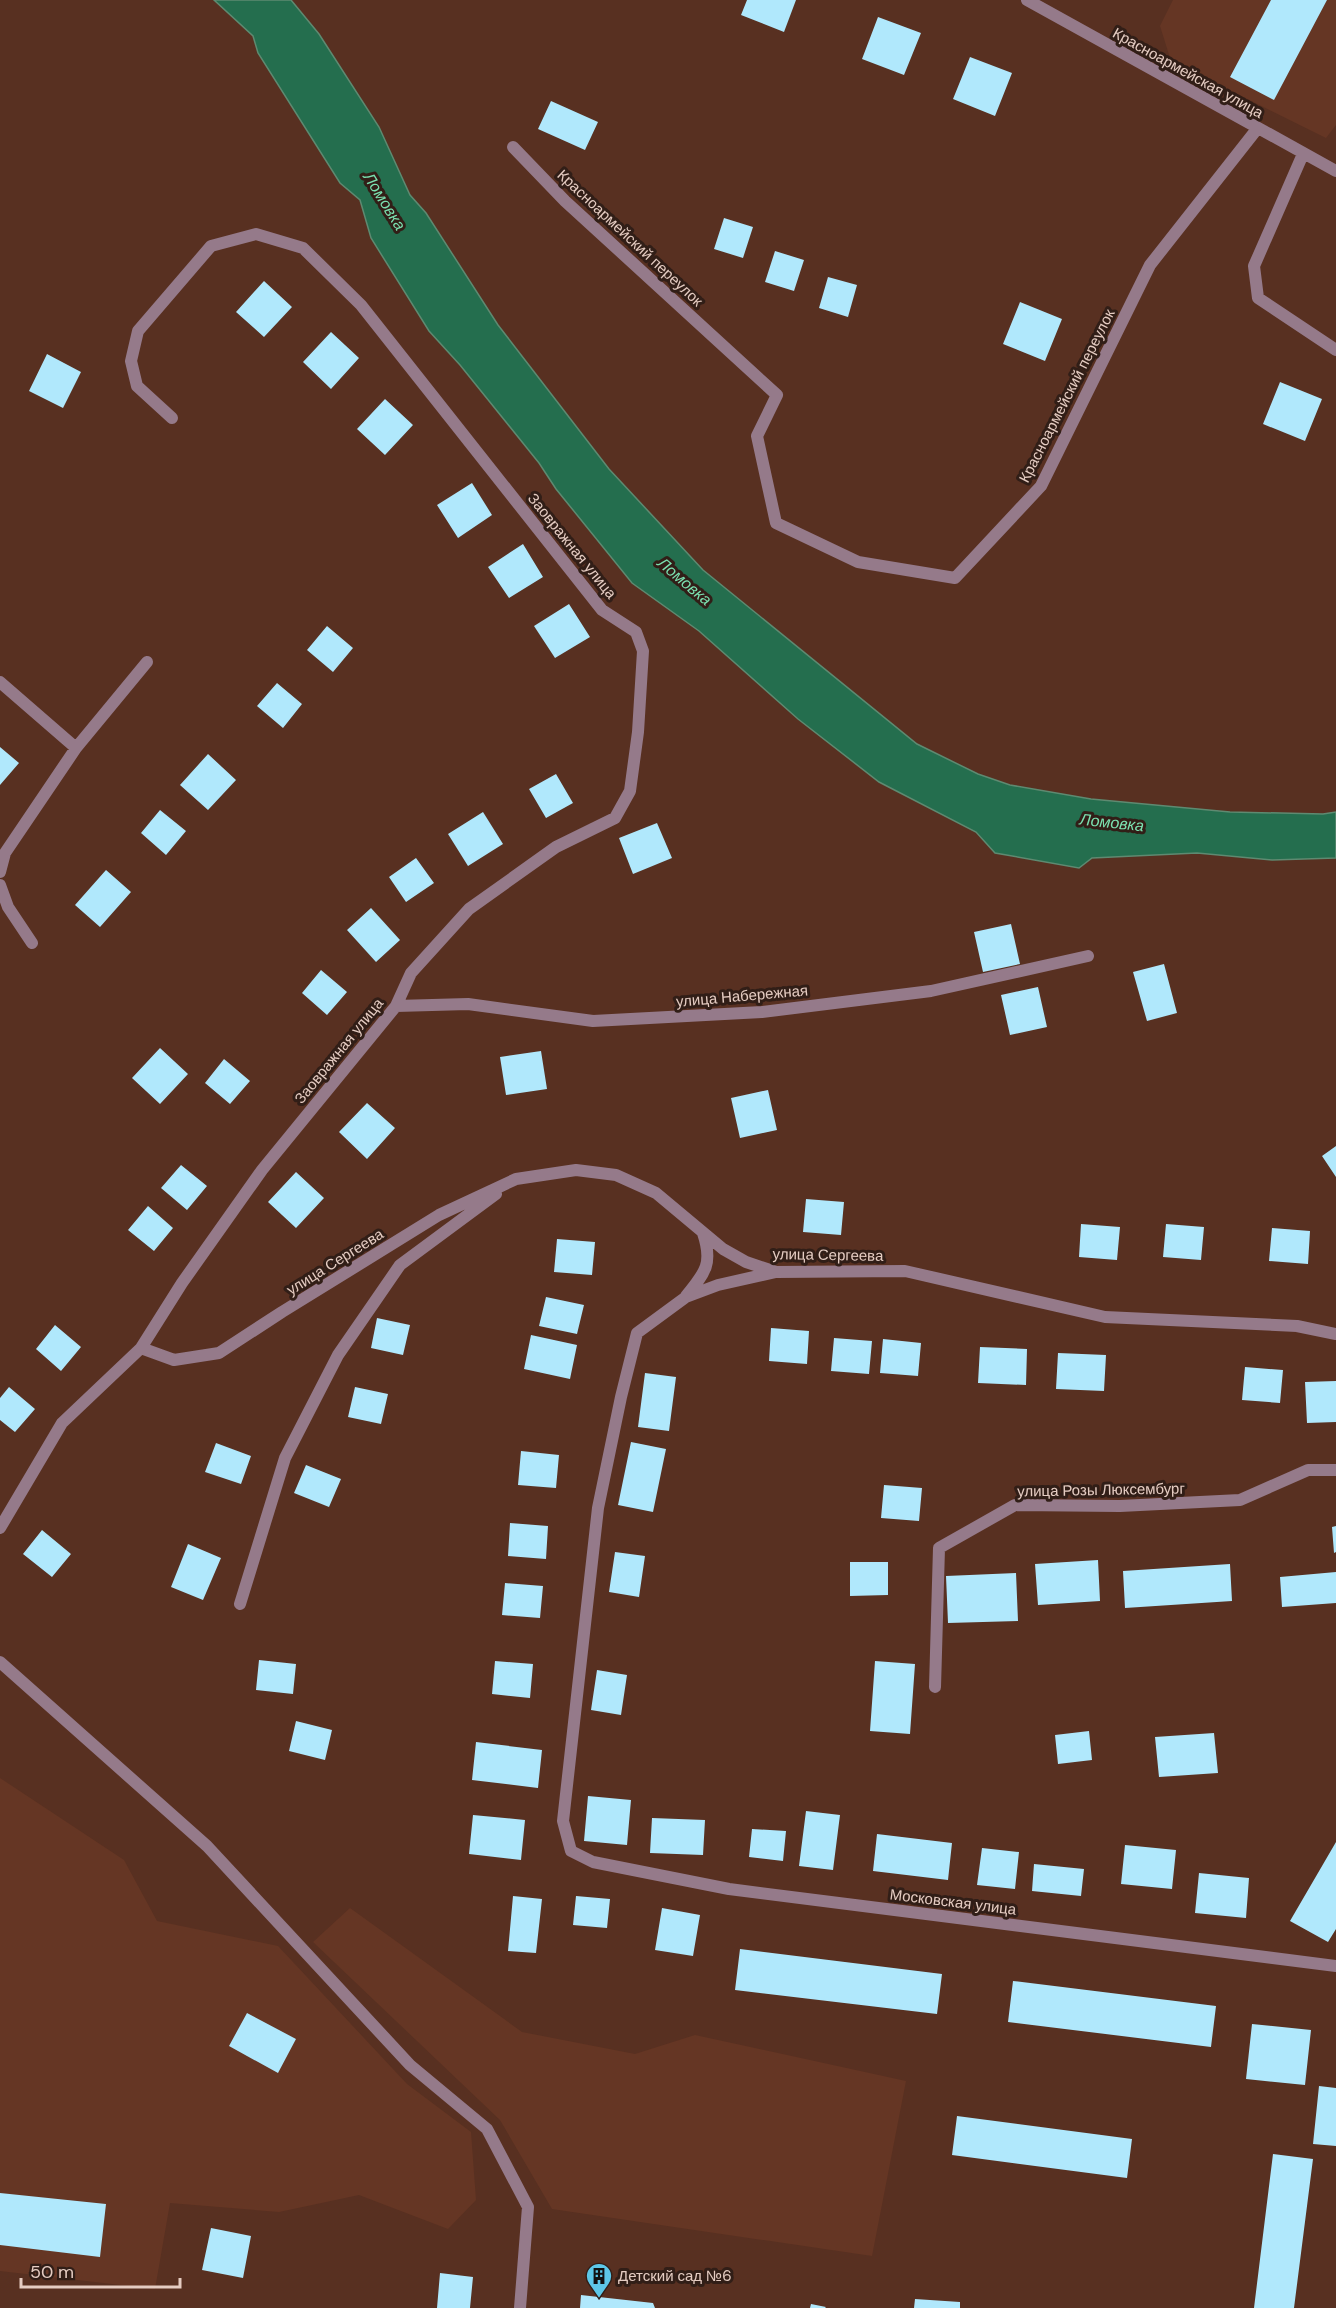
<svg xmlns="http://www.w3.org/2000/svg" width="1336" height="2308" viewBox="0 0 1336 2308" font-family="'DM Sans',sans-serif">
<rect width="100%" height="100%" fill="#583021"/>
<path fill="#653624" d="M1173,0H1336V125L1326,138L1171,61L1160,26Z
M0,1778L124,1860L157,1921L278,1946L407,2084L471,2132L476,2200L448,2229L359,2195L279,2212L170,2203L155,2289L0,2271Z
M350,1908L522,2032L635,2054L695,2035L906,2081L872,2256L552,2209L500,2120L313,1942Z"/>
<path fill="#246e4e" stroke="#5e8a71" stroke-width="1.5" d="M214,0H291L319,34L379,127L410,195L426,213L498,325L609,469L703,570L917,744L978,774L1010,785L1091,799L1230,812L1323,814L1336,812V858L1272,860L1197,853L1092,858L1079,868L995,853L976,832L879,782L798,719L699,631L632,583L556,489L539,463L460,365L429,331L371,238L360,200L340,183L258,53L253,36Z"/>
<path fill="#b0e8fc" d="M747,0H796L784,32L741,15Z
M1271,0H1327L1274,100L1230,77Z
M878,17L921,33L904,75L862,59Z
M970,57L1012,73L995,116L953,99Z
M551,101L598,122L585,150L538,129Z
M724,218L753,227L743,258L714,249Z
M775,251L804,260L794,291L765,282Z
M828,277L857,285L848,317L819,308Z
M264,281L292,307L264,337L236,312Z
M1020,302L1062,319L1045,361L1003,344Z
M331,332L359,358L331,389L303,362Z
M47,354L81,372L63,408L29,391Z
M1280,382L1322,399L1305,441L1263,424Z
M385,399L413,425L385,455L357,429Z
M472,483L492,515L458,538L437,505Z
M523,544L543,577L509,598L488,567Z
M569,604L590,637L555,658L534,626Z
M327,626L353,648L333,672L307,650Z
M277,683L302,704L283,728L257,706Z
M0,747L19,763L0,785Z
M208,754L236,780L208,810L180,785Z
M556,774L573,803L546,818L529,789Z
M160,810L186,831L166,855L141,833Z
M483,812L503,844L468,866L448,834Z
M657,823L672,858L633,874L619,838Z
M416,858L434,883L406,902L389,877Z
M106,870L131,892L100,927L75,905Z
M371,908L400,940L376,962L347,930Z
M1011,924L1020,964L983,972L974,932Z
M1164,964L1177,1013L1147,1021L1133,972Z
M321,970L347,992L327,1015L302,993Z
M1038,987L1047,1027L1010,1035L1001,995Z
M160,1048L188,1074L160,1104L132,1078Z
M541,1051L547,1089L506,1095L500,1057Z
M224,1059L250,1081L230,1104L205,1083Z
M768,1090L777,1130L740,1138L731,1098Z
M367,1103L395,1128L367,1159L339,1132Z
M1336,1146V1177L1322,1156Z
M181,1165L207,1186L187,1210L161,1188Z
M296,1172L324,1198L296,1228L268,1202Z
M806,1199L844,1202L841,1235L803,1232Z
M148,1206L173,1228L154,1251L128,1230Z
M1081,1224L1120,1227L1117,1260L1079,1257Z
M1166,1224L1204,1227L1201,1260L1163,1257Z
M1272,1228L1310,1231L1308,1264L1269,1261Z
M557,1239L595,1242L592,1275L554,1272Z
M546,1297L584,1305L577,1334L539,1326Z
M377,1318L410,1325L403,1355L371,1348Z
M55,1325L81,1347L61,1371L36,1349Z
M771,1328L809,1331L807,1364L769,1361Z
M531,1335L577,1345L570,1379L524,1369Z
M834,1338L872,1341L869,1374L831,1371Z
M883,1339L921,1343L918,1376L880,1373Z
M980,1347L1027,1349L1026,1385L978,1383Z
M1058,1353L1106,1355L1104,1391L1056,1389Z
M1245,1367L1283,1370L1280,1403L1242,1400Z
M645,1373L676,1377L669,1431L638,1427Z
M1336,1381V1422L1307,1423L1305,1382Z
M9,1387L35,1409L15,1432L0,1420V1398Z
M355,1387L388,1394L381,1424L348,1417Z
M631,1442L666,1449L653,1512L618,1505Z
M216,1443L251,1456L241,1484L205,1472Z
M521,1451L559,1455L556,1488L518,1485Z
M306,1465L341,1479L329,1507L294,1493Z
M884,1485L922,1488L919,1521L881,1518Z
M510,1523L548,1526L546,1559L508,1556Z
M1336,1526V1552L1334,1553L1332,1527Z
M42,1530L71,1554L52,1577L23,1554Z
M188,1544L221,1558L203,1600L171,1587Z
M615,1552L645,1556L639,1597L609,1592Z
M1098,1560L1100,1601L1038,1605L1035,1564Z
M850,1562H888V1595L850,1596Z
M1230,1564L1232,1601L1125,1608L1123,1571Z
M1336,1572V1603L1282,1607L1280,1577Z
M1016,1573L1018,1621L948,1623L946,1576Z
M505,1583L543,1586L540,1618L502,1615Z
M259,1660L296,1664L293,1694L256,1690Z
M495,1661L533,1664L530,1698L492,1694Z
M875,1661L915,1664L910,1734L870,1731Z
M597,1670L627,1675L621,1715L591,1710Z
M296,1721L332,1730L325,1760L289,1751Z
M1089,1731L1092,1760L1058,1764L1055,1735Z
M1214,1733L1218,1773L1159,1777L1155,1737Z
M476,1742L542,1750L538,1788L472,1780Z
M588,1796L631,1800L627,1845L584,1841Z
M806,1811L840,1815L833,1870L799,1866Z
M473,1815L525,1820L521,1860L469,1854Z
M652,1818L705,1820L703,1855L650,1853Z
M752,1829L786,1831L783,1861L749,1857Z
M877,1834L952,1843L948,1880L873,1871Z
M1336,1842V1929L1328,1942L1290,1921Z
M1125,1845L1176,1850L1172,1889L1121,1884Z
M982,1848L1019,1852L1015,1889L977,1885Z
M1034,1864L1084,1869L1081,1896L1032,1891Z
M1199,1873L1249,1878L1246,1918L1195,1913Z
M513,1896L542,1899L536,1953L508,1951Z
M576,1896L610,1899L607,1928L573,1925Z
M662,1908L700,1915L693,1956L655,1950Z
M740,1949L942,1974L937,2014L735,1990Z
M1013,1981L1216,2006L1211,2047L1008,2022Z
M247,2013L296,2039L278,2073L229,2046Z
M1252,2024L1311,2030L1305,2085L1246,2079Z
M1319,2086L1336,2088V2146L1313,2144Z
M957,2116L1132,2139L1127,2178L952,2155Z
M1273,2154L1313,2159L1294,2308H1254Z
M0,2193L106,2204L100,2257L0,2245Z
M211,2228L251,2236L243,2278L202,2270Z
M440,2273L473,2277L470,2308H437Z
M581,2295L653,2303L655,2308H580Z
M915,2299L960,2302V2308H914Z
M811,2304L826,2307L825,2308H810Z"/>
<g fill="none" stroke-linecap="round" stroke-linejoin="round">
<path stroke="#957a8a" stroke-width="12" d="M1027,0L1336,171
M513,147L565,201L777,395L757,436L776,523L858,562L955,578L1041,486L1150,265L1257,129
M1303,154L1254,266L1258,298L1336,350
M0,682L76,748
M0,872L5,853L76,748L147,662
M0,885L8,907L32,943
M396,1006L468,1004L593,1021L762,1012L931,991L1088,956
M776,1272L718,1285L686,1297L637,1333L621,1397L598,1508L563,1821L571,1851L593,1862L729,1889L1336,1966
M686,1296C706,1272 713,1263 703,1233
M141,1348L174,1360L219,1353L282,1312L439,1215L516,1179L576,1170L616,1175L656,1193L723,1249L746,1262L776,1272L905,1271L1105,1317L1297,1326L1336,1334
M0,1528L62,1423L141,1348L182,1283L262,1170L396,1006L411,973L469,909L556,847L615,818L630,791L638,732L643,651L636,632L602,610L361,305L303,248L256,234L211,246L138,331L131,361L137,386L172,418
M240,1604L285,1458L338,1355L400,1265L496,1194
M0,1662L207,1846L410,2065L487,2129L528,2207L520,2308
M935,1687L939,1548L1015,1505L1120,1506L1240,1500L1308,1470H1336"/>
</g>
<defs>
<g id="building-pin" transform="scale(1.35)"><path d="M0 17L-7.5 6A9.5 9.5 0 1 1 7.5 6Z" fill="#5dc7e8" stroke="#311e17"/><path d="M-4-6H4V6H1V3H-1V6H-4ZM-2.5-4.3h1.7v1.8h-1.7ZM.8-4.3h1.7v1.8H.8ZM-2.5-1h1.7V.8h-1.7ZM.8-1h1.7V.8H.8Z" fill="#111"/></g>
</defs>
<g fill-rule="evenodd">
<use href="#building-pin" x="599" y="2276"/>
</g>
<g text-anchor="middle" stroke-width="6" stroke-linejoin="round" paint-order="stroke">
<g font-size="15" fill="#e5ccc2" stroke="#311e17">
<text transform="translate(1188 73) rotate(29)" y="5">Красноармейская улица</text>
<text transform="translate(630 238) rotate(43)" y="5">Красноармейский переулок</text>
<text transform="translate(1067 396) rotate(-63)" y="5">Красноармейский переулок</text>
<text transform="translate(572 546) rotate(51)" y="5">Заовражная улица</text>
<text transform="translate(742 996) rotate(-5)" y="5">улица Набережная</text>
<text transform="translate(339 1051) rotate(-51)" y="5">Заовражная улица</text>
<text transform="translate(828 1255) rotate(1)" y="5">улица Сергеева</text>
<text transform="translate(335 1262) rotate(-32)" y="5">улица Сергеева</text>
<text transform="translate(1101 1490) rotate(-1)" y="5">улица Розы Люксембург</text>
<text transform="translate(953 1902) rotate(7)" y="5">Московская улица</text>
</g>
<g font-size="15" fill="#e5ccc2" stroke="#311e17" text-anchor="start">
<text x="618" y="2281">Детский сад №6</text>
</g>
<g font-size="16" font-style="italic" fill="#7be1b0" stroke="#311e17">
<text transform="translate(385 201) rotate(58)" y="6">Ломовка</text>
<text transform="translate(685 581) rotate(40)" y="6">Ломовка</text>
<text transform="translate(1112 822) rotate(6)" y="6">Ломовка</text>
</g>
</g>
<path d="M21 2278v9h159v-9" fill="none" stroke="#e5ccc2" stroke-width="3"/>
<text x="30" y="2278" font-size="18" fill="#e5ccc2" stroke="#311e17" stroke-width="4.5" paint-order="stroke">50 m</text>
</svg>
